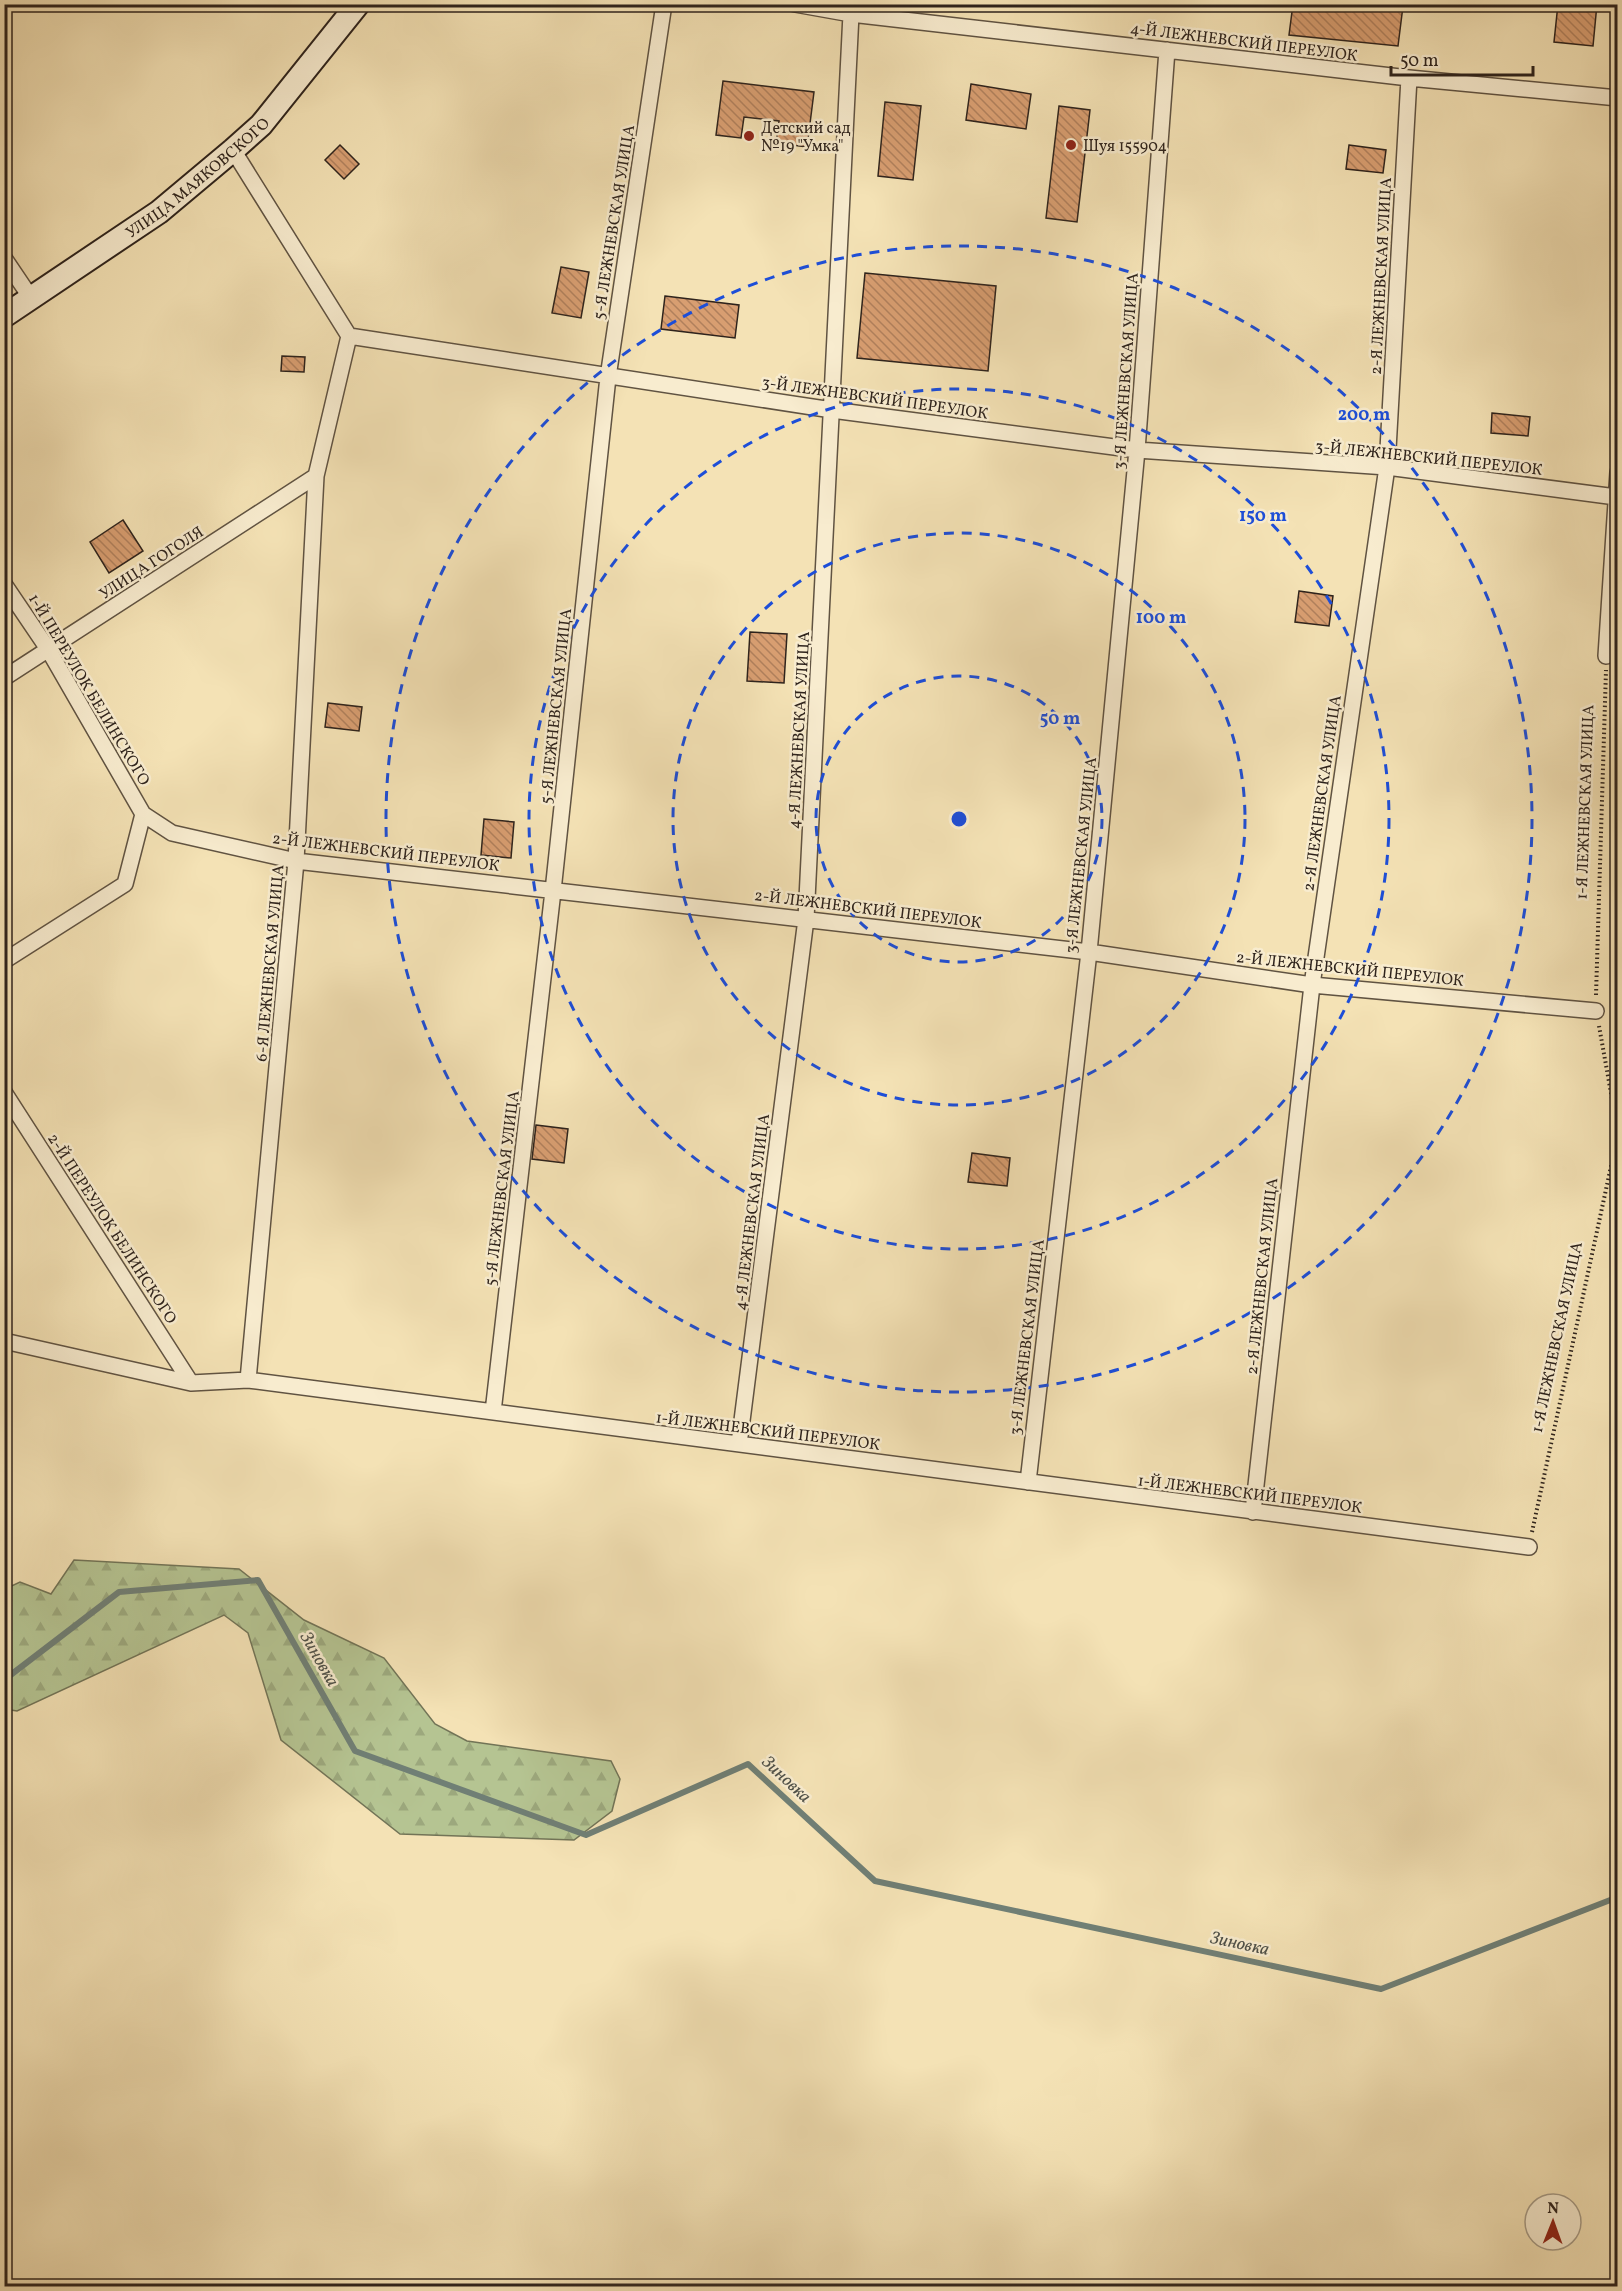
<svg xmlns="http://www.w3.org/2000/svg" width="1622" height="2291" viewBox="0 0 1622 2291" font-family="Vollkorn,serif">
<defs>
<pattern id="forest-firs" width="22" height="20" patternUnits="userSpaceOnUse" patternTransform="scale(1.5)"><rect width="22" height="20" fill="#b5c492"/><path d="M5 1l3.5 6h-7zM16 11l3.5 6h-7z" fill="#9ca87d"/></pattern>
<pattern id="building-back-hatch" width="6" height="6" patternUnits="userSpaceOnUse" patternTransform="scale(1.5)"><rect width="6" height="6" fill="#d89e71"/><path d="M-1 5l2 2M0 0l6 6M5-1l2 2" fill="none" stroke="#b0805c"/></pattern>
</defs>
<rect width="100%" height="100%" fill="#f4e2b5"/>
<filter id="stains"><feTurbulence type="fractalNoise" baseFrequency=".00333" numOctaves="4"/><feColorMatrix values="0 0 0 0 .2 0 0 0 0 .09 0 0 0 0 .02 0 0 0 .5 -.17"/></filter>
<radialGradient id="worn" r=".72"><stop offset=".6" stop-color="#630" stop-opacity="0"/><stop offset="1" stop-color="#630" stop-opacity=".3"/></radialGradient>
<path fill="url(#forest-firs)" stroke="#727457" stroke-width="1.5" d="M74,1560L239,1569L304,1620L384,1658L435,1724L467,1741L611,1761L620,1779L612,1811L574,1840L400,1834L281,1740L248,1633L224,1615L17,1711L5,1709V1589L20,1582L51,1594Z"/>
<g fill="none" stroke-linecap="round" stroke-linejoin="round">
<path stroke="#707f75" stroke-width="6" d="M4,1680L119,1592L258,1580L355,1751L586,1835L748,1764L875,1881L1381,1989L1618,1897"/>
</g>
<path fill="url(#building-back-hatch)" stroke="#2e231c" stroke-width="1.5" d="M1293,4L1403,6L1398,46L1289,35Z
M1558,4H1597L1593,46L1554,42Z
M723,81L814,92L807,147L776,143L779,121L744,117L741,138L716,135Z
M971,84L1031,94L1026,129L966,120Z
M885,102L921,106L913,180L878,176Z
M1059,106L1090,110L1077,222L1046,218Z
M340,145L359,164L344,179L325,160Z
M1349,145L1386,150L1383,173L1346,169Z
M561,267L589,272L581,318L552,313Z
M865,273L996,286L988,371L857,358Z
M665,296L739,305L735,338L661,329Z
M282,356L305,357L304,372L281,371Z
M1492,413L1530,417L1528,436L1491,433Z
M123,520L143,551L109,573L90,542Z
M1299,591L1333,596L1329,626L1295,622Z
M750,632L787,634L784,683L747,681Z
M328,703L362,707L359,731L325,727Z
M484,819L514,822L511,858L481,855Z
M536,1125L568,1129L564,1163L532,1159Z
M972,1153L1010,1158L1007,1186L968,1182Z"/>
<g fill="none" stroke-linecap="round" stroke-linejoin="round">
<g stroke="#605342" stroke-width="18">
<path id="minor" d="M795,4L851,14L1409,78L1618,98
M233,150L349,336L832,410L1137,450L1387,467L1616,497
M4,258L31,298
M4,584L48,649L143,814L172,833L296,861L1089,952L1312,985L1596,1011
M1606,656L1618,472
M4,678L316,476
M4,961L125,884L143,814
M4,1092L191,1383
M4,1341L191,1383L248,1380L1529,1547
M248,1380L296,861L316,476L349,336
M493,1412L553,891L608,377L664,4
M739,1444L806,919L851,14
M1028,1482L1089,952L1137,450L1167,50
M1253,1512L1312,985L1387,467L1409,78"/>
</g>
<g stroke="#2e231c" stroke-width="26">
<g id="secondary">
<path id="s1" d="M4,316L159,212L233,150L261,125L358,4"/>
</g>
</g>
<path stroke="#2e231c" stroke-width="4" stroke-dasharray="1.5 3" stroke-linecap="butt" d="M1596,995L1606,670
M1599,1026L1618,1132
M1532,1532L1618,1134"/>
<use href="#minor" stroke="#f8eccf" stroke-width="15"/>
<use href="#secondary" stroke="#f8eccf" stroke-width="22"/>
</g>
<g fill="none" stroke="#1d4ed8" stroke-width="3" stroke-dasharray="10 8">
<circle cx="959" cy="819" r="143"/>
<circle cx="959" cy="819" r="286"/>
<circle cx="959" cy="819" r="430"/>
<circle cx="959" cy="819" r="573"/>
</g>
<g fill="#8f2418" stroke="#f8eccf" stroke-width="2">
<circle cx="749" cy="136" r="6"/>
<circle cx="1071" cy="145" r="6"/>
</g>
<g text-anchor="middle" stroke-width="5" stroke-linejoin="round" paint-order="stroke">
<g font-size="16" fill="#2e231c" stroke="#f8eccf">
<text transform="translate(1244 41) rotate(7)" y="6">4-Й ЛЕЖНЕВСКИЙ ПЕРЕУЛОК</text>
<text dy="6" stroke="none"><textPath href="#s1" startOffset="238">УЛИЦА МАЯКОВСКОГО</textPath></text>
<text transform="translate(613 222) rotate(-81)" y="6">5-Я ЛЕЖНЕВСКАЯ УЛИЦА</text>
<text transform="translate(1380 276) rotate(-87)" y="6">2-Я ЛЕЖНЕВСКАЯ УЛИЦА</text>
<text transform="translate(1125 371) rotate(-86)" y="6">3-Я ЛЕЖНЕВСКАЯ УЛИЦА</text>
<text transform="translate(875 397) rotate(8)" y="6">3-Й ЛЕЖНЕВСКИЙ ПЕРЕУЛОК</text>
<text transform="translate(1429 457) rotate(6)" y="6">3-Й ЛЕЖНЕВСКИЙ ПЕРЕУЛОК</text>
<text transform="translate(151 562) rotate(-33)" y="6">УЛИЦА ГОГОЛЯ</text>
<text transform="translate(90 689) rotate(59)" y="6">1-Й ПЕРЕУЛОК БЕЛИНСКОГО</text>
<text transform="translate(555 706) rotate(-84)" y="6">5-Я ЛЕЖНЕВСКАЯ УЛИЦА</text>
<text transform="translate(798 730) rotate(-87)" y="6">4-Я ЛЕЖНЕВСКАЯ УЛИЦА</text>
<text transform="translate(1321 793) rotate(-82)" y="6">2-Я ЛЕЖНЕВСКАЯ УЛИЦА</text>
<text transform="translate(1584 802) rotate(-88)" y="6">1-Я ЛЕЖНЕВСКАЯ УЛИЦА</text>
<text transform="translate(386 851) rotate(7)" y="6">2-Й ЛЕЖНЕВСКИЙ ПЕРЕУЛОК</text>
<text transform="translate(1080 855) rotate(-84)" y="6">3-Я ЛЕЖНЕВСКАЯ УЛИЦА</text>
<text transform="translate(868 908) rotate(7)" y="6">2-Й ЛЕЖНЕВСКИЙ ПЕРЕУЛОК</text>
<text transform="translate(269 963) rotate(-85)" y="6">6-Я ЛЕЖНЕВСКАЯ УЛИЦА</text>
<text transform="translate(1350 968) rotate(6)" y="6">2-Й ЛЕЖНЕВСКИЙ ПЕРЕУЛОК</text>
<text transform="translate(501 1188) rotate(-83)" y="6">5-Я ЛЕЖНЕВСКАЯ УЛИЦА</text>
<text transform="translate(751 1212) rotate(-83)" y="6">4-Я ЛЕЖНЕВСКАЯ УЛИЦА</text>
<text transform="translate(113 1228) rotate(57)" y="6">2-Й ПЕРЕУЛОК БЕЛИНСКОГО</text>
<text transform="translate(1261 1276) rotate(-84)" y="6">2-Я ЛЕЖНЕВСКАЯ УЛИЦА</text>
<text transform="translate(1026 1337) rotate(-83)" y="6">3-Я ЛЕЖНЕВСКАЯ УЛИЦА</text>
<text transform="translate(1556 1337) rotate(-78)" y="6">1-Я ЛЕЖНЕВСКАЯ УЛИЦА</text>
<text transform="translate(768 1430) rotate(7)" y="6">1-Й ЛЕЖНЕВСКИЙ ПЕРЕУЛОК</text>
<text transform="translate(1250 1493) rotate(7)" y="6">1-Й ЛЕЖНЕВСКИЙ ПЕРЕУЛОК</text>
</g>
<g font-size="16" fill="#2e231c" stroke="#f8eccf" text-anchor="start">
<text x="761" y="133">Детский сад<tspan x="761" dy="18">№19 "Умка"</tspan></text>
<text x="1083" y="151">Шуя 155904</text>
</g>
<g font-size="18" font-style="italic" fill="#4f5149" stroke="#f8eccf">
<text transform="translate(320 1659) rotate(60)" y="6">Зиновка</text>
<text transform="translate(787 1779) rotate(43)" y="6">Зиновка</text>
<text transform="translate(1240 1943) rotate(12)" y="6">Зиновка</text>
</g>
</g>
<circle cx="959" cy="819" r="9" fill="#1d4ed8" stroke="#f8eccf" stroke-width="3"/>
<g font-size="18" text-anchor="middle" font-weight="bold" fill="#1d4ed8" stroke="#f8eccf" stroke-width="5" stroke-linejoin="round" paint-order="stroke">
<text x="1364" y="420">200 m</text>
<text x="1263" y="521">150 m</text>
<text x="1161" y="623">100 m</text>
<text x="1060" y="724">50 m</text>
</g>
<rect width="1622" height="2291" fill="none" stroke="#f4e2b5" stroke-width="24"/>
<rect x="6" y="6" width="1610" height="2279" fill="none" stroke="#2e231c" stroke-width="3"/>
<rect x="12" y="12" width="1598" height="2267" fill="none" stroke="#2e231c" stroke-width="1.5"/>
<g transform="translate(1553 2222) rotate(1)"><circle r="28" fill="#f8eccf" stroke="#a79c87" stroke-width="1.5"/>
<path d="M0-4.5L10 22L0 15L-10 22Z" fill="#8f2418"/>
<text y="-9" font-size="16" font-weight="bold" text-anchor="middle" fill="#2e231c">N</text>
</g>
<path d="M1391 66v9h142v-9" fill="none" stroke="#2e231c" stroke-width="3"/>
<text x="1400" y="66" font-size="18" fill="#2e231c" stroke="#f8eccf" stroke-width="4.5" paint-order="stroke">50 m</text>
<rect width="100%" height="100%" filter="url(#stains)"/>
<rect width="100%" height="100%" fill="url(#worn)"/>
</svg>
